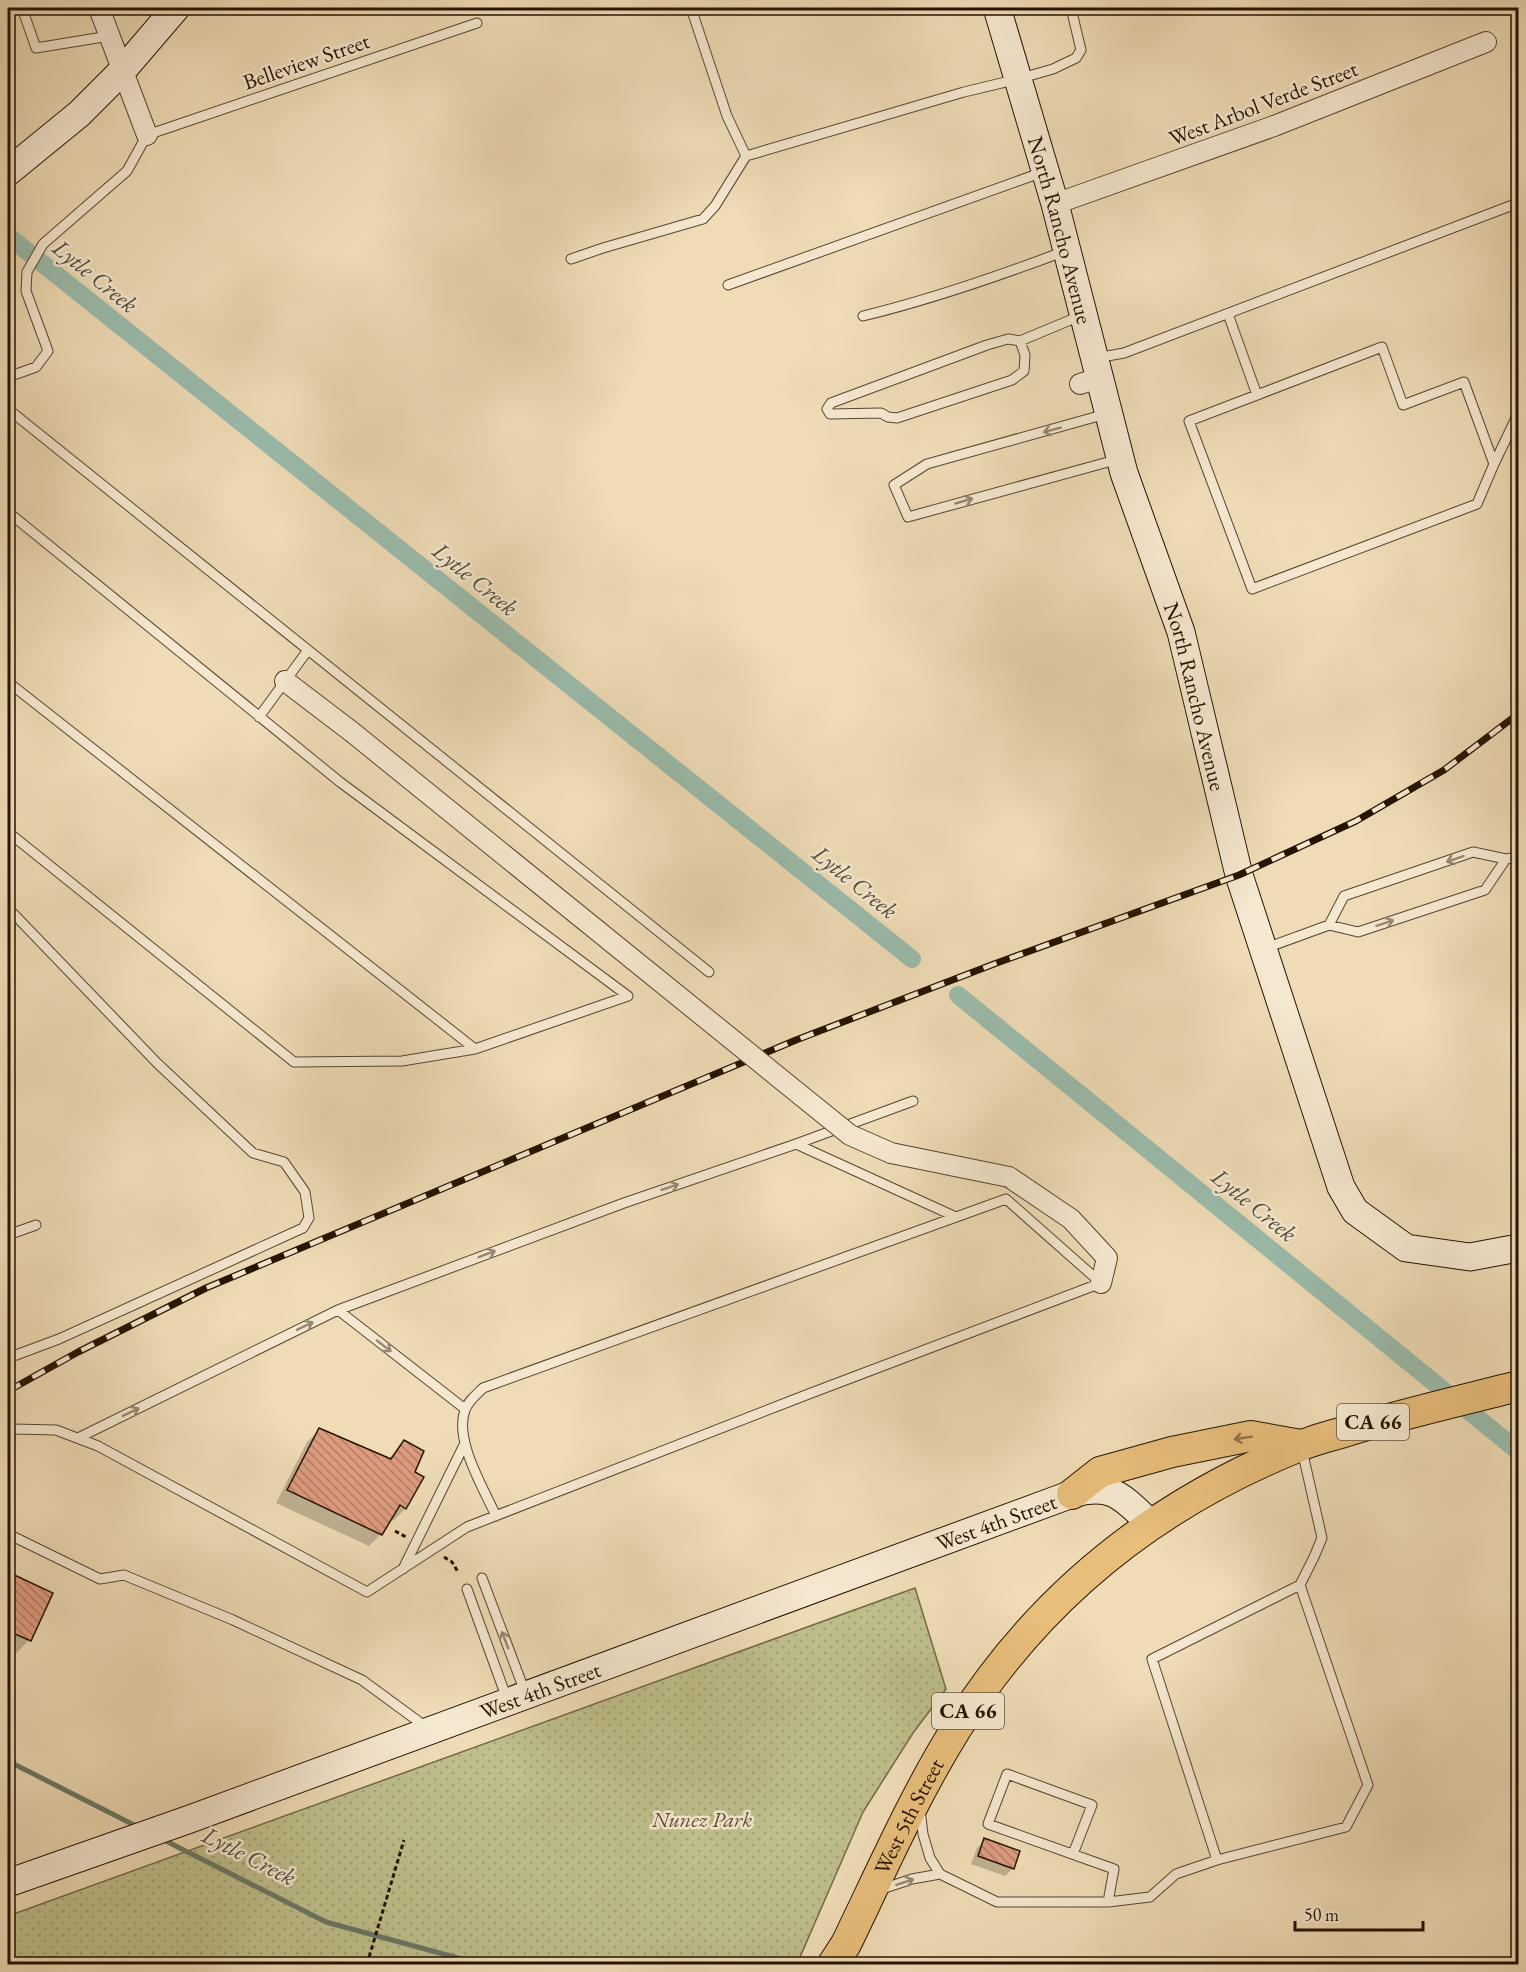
<svg xmlns="http://www.w3.org/2000/svg" width="1526" height="1972" viewBox="0 0 1526 1972" font-family="'EB Garamond',serif">
<defs>
<pattern id="grass-dots" width="8" height="8" patternUnits="userSpaceOnUse" patternTransform="scale(1.5)"><rect width="8" height="8" fill="#bebf8b"/><path d="M2 2h.1M6 6h.1" fill="none" stroke="#a3a376" stroke-width="1.8" stroke-linecap="round"/></pattern>
<pattern id="building-back-hatch" width="6" height="6" patternUnits="userSpaceOnUse" patternTransform="scale(1.5)"><rect width="6" height="6" fill="#de9c7f"/><path d="M-1 5l2 2M0 0l6 6M5-1l2 2" fill="none" stroke="#b47e66"/></pattern>
</defs>
<rect width="100%" height="100%" fill="#efdcb6"/>
<filter id="stains"><feTurbulence type="fractalNoise" baseFrequency=".00333" numOctaves="4"/><feColorMatrix values="0 0 0 0 .2 0 0 0 0 .09 0 0 0 0 .02 0 0 0 .5 -.17"/></filter>
<radialGradient id="worn" r=".72"><stop offset=".6" stop-color="#630" stop-opacity="0"/><stop offset="1" stop-color="#630" stop-opacity=".3"/></radialGradient>
<path fill="url(#grass-dots)" stroke="#726946" stroke-width="1.5" d="M915,1588L946,1689L913,1733L863,1812L797,1964H8V1916Z"/>
<path fill="#0003" d="M39,8H50L42,13Z
M319,1430L388,1460L404,1442L413,1473L422,1478L405,1509L393,1521L390,1518L381,1534L369,1546L276,1503L307,1442Z
M8,1573L51,1593L29,1640L13,1657L8,1654Z
M985,1840L1013,1868L1005,1876L971,1864L977,1848Z"/>
<g fill="none" stroke-linecap="round" stroke-linejoin="round">
<path stroke="#6b7867" stroke-width="5" d="M8,1761L138,1827
M162,1839L326,1922L480,1964"/>
<path stroke="#9abcac" stroke-width="18" d="M8,236L912,959
M958,995L1518,1451"/>
</g>
<path fill="url(#building-back-hatch)" stroke="#251300" stroke-width="1.5" d="M319,1428L391,1459L404,1440L424,1451L415,1472L424,1477L406,1509L400,1505L382,1535L287,1490Z
M8,1572L53,1593L31,1641L8,1631Z
M984,1838L1020,1851L1014,1869L978,1856Z"/>
<g fill="none" stroke-linecap="round" stroke-linejoin="round">
<g stroke="#58452e" stroke-width="11">
<path id="lane" d="M22,8L36,48L109,36
M691,8L727,116L746,156
M1001,12L1020,8
M571,259L603,248L703,219L715,206L746,156L964,92L1018,79L1053,69L1076,58L1081,50L1071,8
M728,285L1043,172
M1228,314L1257,395L1189,421L1252,589L1477,504L1494,464L1464,382L1403,405L1382,347L1257,395
M863,316C933,299 999,276 1065,251
M1020,341L1025,355L1024,371L1012,380L897,418L888,417L881,413L830,414L827,409L831,403L987,345L1008,339L1020,341L1080,316
M1096,358L1124,353L1518,203
M8,377L36,367L48,351L26,291L27,272L43,244L127,171L147,135L477,23
M8,409L709,972
M1106,414L927,464L894,485L908,517L1119,459
M1494,464L1518,414
M8,512L340,782L628,996L475,1049L8,682
M259,717L308,650
M8,832L294,1062L402,1061L475,1049
M1506,859L1518,857
M8,908L157,1063L253,1153L284,1162L305,1192L309,1218L303,1228L59,1339L8,1358
M1266,948L1329,925L1358,932L1485,890L1506,859L1473,852L1344,896L1329,925
M796,1144L956,1217
M8,1235L36,1225
M338,1310L465,1409
M8,1431L13,1429L56,1430L98,1446L367,1592L467,1527L806,1395L1101,1283L1006,1199L483,1388C476,1395 468,1401 465,1410C454,1440 483,1487 496,1516
M78,1438L338,1310L624,1203L796,1144L913,1101
M8,1534L100,1579L124,1575L233,1620L362,1680L426,1727
M403,1569L464,1445
M482,1578L525,1692
M1300,1585L1314,1557L1322,1538L1302,1450
M467,1589L507,1699
M920,1810L923,1834L930,1858L940,1874L997,1902H1108L1150,1897L1176,1874L1217,1860L1346,1827L1368,1785L1300,1585L1152,1659L1217,1860
M1073,1854L1092,1805L1007,1774L988,1824L1114,1869L1108,1902
M879,1890L912,1879L940,1874"/>
</g>
<g stroke="#58452e" stroke-width="22">
<path id="street" d="M99,8L147,135
M1055,204L1274,126L1486,42
M1080,384L1099,378
M285,681L352,732
M1009,1177L1071,1219L1107,1258L1101,1283"/>
</g>
<g stroke="#251300" stroke-width="29">
<g id="secondary">
<path id="s1" d="M997,8L1055,204L1124,473L1181,632L1239,875L1341,1187L1355,1211L1406,1248L1470,1257L1518,1248"/>
<path d="M8,172L79,114L122,71L176,8"/>
<path id="s2" d="M8,1883L190,1819L1072,1494C1113,1482 1123,1498 1151,1524"/>
</g>
</g>
<g stroke="#251300" stroke-width="32">
<g id="primary">
<path d="M1072,1494L1100,1472L1172,1452L1251,1436L1301,1445"/>
<path id="s3" d="M833,1964L846,1944C881,1872 913,1798 956,1729C1039,1596 1155,1504 1300,1446C1314,1440 1329,1436 1344,1432C1401,1414 1460,1401 1518,1386"/>
</g>
</g>
<path stroke="#251300" stroke-width="3" stroke-dasharray="4.5 3" stroke-linecap="butt" d="M395,1531L406,1537
M444,1557L452,1562L458,1572
M367,1964L404,1840"/>
<use href="#lane" stroke="#f5e8d0" stroke-width="9"/>
<use href="#street" stroke="#f5e8d0" stroke-width="20"/>
<use href="#secondary" stroke="#f5e8d0" stroke-width="27"/>
<use href="#primary" stroke="#e8be7b" stroke-width="30"/>
<g stroke="#251300" stroke-width="7">
<path id="rail" d="M8,1391L78,1352L206,1288L796,1040L994,964L1239,875L1356,821L1444,770L1518,714"/>
</g>
<use href="#rail" stroke="#f5e8d0" stroke-width="4.5" stroke-dasharray="14" stroke-linecap="butt"/>
<g stroke="#58452e" stroke-width="22" stroke-linecap="butt">
<path id="street-bridge" d="M352,732L850,1135L891,1153L1009,1177"/>
</g>
<use href="#street-bridge" stroke="#f5e8d0" stroke-width="20"/>
</g>
<defs><path id="oneway-shaft" d="M-6 0H5M1.5-3L5.5 0L1.5 3" fill="none" stroke-width="1.6" stroke-linecap="round" stroke-linejoin="round" transform="scale(1.5)"/></defs>
<g stroke="#978872">
<use href="#oneway-shaft" transform="translate(1052 430) rotate(165)"/>
<use href="#oneway-shaft" transform="translate(964 501) rotate(-16)"/>
<use href="#oneway-shaft" transform="translate(1455 859) rotate(161)"/>
<use href="#oneway-shaft" transform="translate(1385 923) rotate(-18)"/>
<use href="#oneway-shaft" transform="translate(670 1187) rotate(-19)"/>
<use href="#oneway-shaft" transform="translate(487 1254) rotate(-21)"/>
<use href="#oneway-shaft" transform="translate(305 1326) rotate(-26)"/>
<use href="#oneway-shaft" transform="translate(384 1346) rotate(38)"/>
<use href="#oneway-shaft" transform="translate(131 1412) rotate(-26)"/>
<use href="#oneway-shaft" transform="translate(505 1640) rotate(-111)"/>
<use href="#oneway-shaft" transform="translate(905 1882) rotate(-18)"/>
</g>
<use stroke="#907144" href="#oneway-shaft" transform="translate(1243 1438) rotate(171)"/>
<g text-anchor="middle" stroke-width="5" stroke-linejoin="round" paint-order="stroke">
<g fill="#f5e8d0" stroke="#63533e" stroke-width="1.5">
<rect x="1337" y="1404" width="72" height="36" rx="4.5"/>
<rect x="932" y="1693" width="72" height="36" rx="4.5"/>
</g>
<g font-size="21" font-weight="bold" fill="#251300">
<text x="1373" y="1429">CA 66</text>
<text x="968" y="1718">CA 66</text>
</g>
<g font-size="22" fill="#251300" stroke="#f5e8d0">
<text transform="translate(306 61) rotate(-19)" y="8">Belleview Street</text>
<text transform="translate(1263 103) rotate(-21)" y="8">West Arbol Verde Street</text>
<text dy="8" stroke="none"><textPath href="#s1" startOffset="231">North Rancho Avenue</textPath></text>
<text dy="8" stroke="none"><textPath href="#s1" startOffset="717">North Rancho Avenue</textPath></text>
<text dy="8" stroke="none"><textPath href="#s2" startOffset="1052">West 4th Street</textPath></text>
<text dy="8" stroke="none"><textPath href="#s2" startOffset="566">West 4th Street</textPath></text>
<text dy="8" stroke="none"><textPath href="#s3" startOffset="166">West 5th Street</textPath></text>
</g>
<g font-size="22" font-style="italic" fill="#5b4f31" stroke="#f5e8d0">
<text x="702" y="1827">Nunez Park</text>
</g>
<g font-size="24" font-style="italic" fill="#4e4e3c" stroke="#f5e8d0">
<text transform="translate(95 276) rotate(39)" y="8">Lytle Creek</text>
<text transform="translate(475 579) rotate(39)" y="8">Lytle Creek</text>
<text transform="translate(855 882) rotate(39)" y="8">Lytle Creek</text>
<text transform="translate(1254 1205) rotate(39)" y="8">Lytle Creek</text>
<text transform="translate(249 1856) rotate(27)" y="8">Lytle Creek</text>
</g>
</g>
<rect width="1526" height="1972" fill="none" stroke="#efdcb6" stroke-width="30"/>
<rect x="9" y="9" width="1508" height="1954" fill="none" stroke="#251300" stroke-width="3"/>
<rect x="15" y="15" width="1496" height="1942" fill="none" stroke="#251300" stroke-width="1.5"/>
<path d="M1295 1921v9h128v-9" fill="none" stroke="#251300" stroke-width="3"/>
<text x="1304" y="1921" font-size="18" fill="#251300" stroke="#f5e8d0" stroke-width="4.5" paint-order="stroke">50 m</text>
<rect width="100%" height="100%" filter="url(#stains)"/>
<rect width="100%" height="100%" fill="url(#worn)"/>
</svg>
